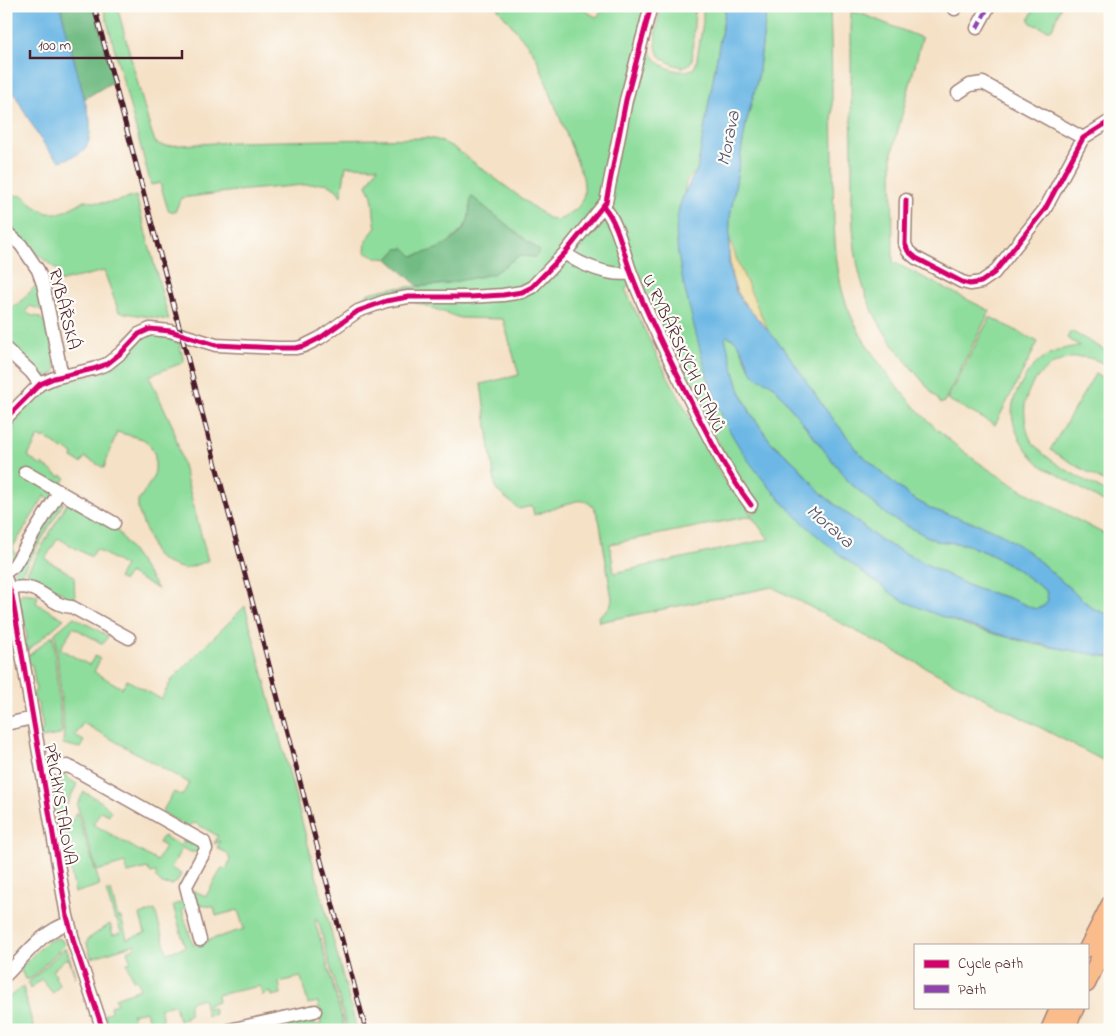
<svg xmlns="http://www.w3.org/2000/svg" width="1116" height="1036" viewBox="0 0 1116 1036" font-family="'Indie Flower',sans-serif">
<rect width="100%" height="100%" fill="#fdfcf7"/>
<filter id="ink" filterUnits="userSpaceOnUse"><feTurbulence type="fractalNoise" baseFrequency=".02" numOctaves="2"/><feDisplacementMap in="SourceGraphic" scale="10" xChannelSelector="R" yChannelSelector="G"/><feConvolveMatrix kernelMatrix="1 2 1 2 8 2 1 2 1" color-interpolation-filters="sRGB"/></filter>
<filter id="wash" filterUnits="userSpaceOnUse"><feTurbulence type="fractalNoise" baseFrequency=".0096" numOctaves="4" result="noise"/><feDisplacementMap in="SourceGraphic" scale="20" xChannelSelector="R" yChannelSelector="G"/><feGaussianBlur stdDeviation="1.12" result="paint"/><feColorMatrix in="noise" values="0 0 0 0 0 0 0 0 0 0 0 0 0 0 0 0 0 1.4 0 .05"/><feComposite in="paint" operator="in"/></filter>
<g filter="url(#wash)">
<rect width="100%" height="100%" fill="#f5e1c6"/>
<path fill="#8edd9c" stroke="#6c7e64" fill-rule="evenodd" d="M103,6H117L148,121L155,142L163,146L234,142L428,138L438,140L453,147L548,218L559,220C580,209 587,202 583,177L537,59L531,49L496,6H577L596,17L608,6H645C645,30 644,61 671,69C680,72 685,72 693,69L696,64L703,23V6H726L697,170L686,182L684,193L679,208L709,382L723,417L739,446L781,501L904,601L969,627L1033,644L1110,657V764L772,587L599,622L598,617L610,607L612,599L600,524C597,510 591,499 576,501L534,515L532,506L519,509L496,490L481,384L519,375L503,319L460,318L404,298L358,311L354,304L369,293L392,288L439,285L519,256L535,257L471,197C470,204 470,214 468,220C462,236 428,260 411,256C407,255 402,251 397,249L388,259L375,257L365,252L366,241L376,227C372,212 376,199 367,185L378,167L346,166L341,196L337,190L326,183L236,191L181,198L175,212L168,210L160,183L151,185ZM638,279C664,327 685,378 710,427C725,455 739,484 760,508L751,514L744,501L723,479L658,358L625,289ZM751,516L769,539L614,573L610,544Z
M661,6H695L692,61L684,68C679,66 672,64 666,61C648,51 658,22 661,6Z
M767,6H830C832,58 832,110 833,161C834,204 832,248 842,290C848,314 861,337 875,357C902,397 937,433 975,460C1017,490 1065,513 1110,537V615L1094,609L1084,601L1030,553L1000,533L981,525L934,510L912,498L897,486L859,452L823,406L786,351L763,326L729,245L730,217L746,124L758,77Z
M1035,6H1061L1052,29L1048,30L1031,23L1029,20Z
M851,12L862,14L922,38L892,153L893,262L990,311L944,402L941,404C920,376 893,350 877,319C849,269 852,212 852,156C851,108 851,60 851,12Z
M6,192L19,196L22,195L34,206L47,213H61L86,200C105,206 118,201 136,196L169,320L119,312L104,271L58,282L59,271L30,249L6,229Z
M40,281L45,309L42,310L30,306L26,311L30,315L39,317L49,326L56,370L54,374L43,377L35,370L36,367L6,340V314L15,304L17,306Z
M990,317L1038,342L995,425L947,399Z
M1071,331L1110,353V367C1101,362 1091,357 1081,357C1049,357 1021,385 1025,417C1026,425 1027,433 1031,440C1045,462 1087,481 1110,494V506C1093,496 1077,486 1060,476C1053,472 1043,468 1037,462C1022,447 1007,422 1014,400C1015,394 1019,388 1022,383C1034,359 1055,348 1080,346L1067,338Z
M151,334L174,337L179,342L184,362L149,376L173,427L208,561L184,569L166,563L155,555L138,510V501L152,480L155,471V455L149,444L143,439L117,432L104,468L85,457L81,463L72,458L73,454L64,448L63,450L45,437L44,439L39,436L28,456L41,466L42,464L60,477L61,475L66,478L49,502L45,495L13,547L16,557L6,564V438L15,429L9,422L37,393L51,384L94,375L114,367L139,341Z
M727,336L736,341L740,347L750,369L773,385L849,482L888,516L936,541L965,544L990,554L1015,568L1046,591L1048,600L1044,606L1035,609L1009,598L974,588L949,576L880,540L823,495L795,463L771,442L751,413L739,389L726,344L725,338Z
M1095,374L1110,382V485L1050,450Z
M64,502L21,574L23,576L22,583L14,582L11,575L59,503Z
M68,502L115,527L158,589L129,573L124,581L118,578L125,566L96,549L91,557L58,538L45,559L74,576L75,601L27,572Z
M22,593L38,595L36,603L64,619L26,652L25,641L27,638L23,613L20,612L18,600Z
M245,606L357,1030H347L320,927L316,918L315,923L321,941L345,1030H275L274,1027L276,1024L310,1016L316,1026L321,1024L318,1002L308,1004L301,977L279,982L281,994L272,996L271,992L262,995L260,986L217,995L218,1002L207,1005L209,1009L213,1008L215,1014L207,1016L203,998L192,1001L189,1005V1015L185,1017V1019L179,1021L175,1005L160,1008L163,1020L150,1025L146,1011L132,1014L135,1030H109L104,1015L111,1011L110,1006L117,1004L115,998L140,989L137,979L133,980L127,963L131,962L127,951L136,947L135,944L91,958L87,943L88,939L110,924L113,935L121,933L117,919L115,920L106,891H111L118,918L121,917L127,939L145,933L140,915L155,910L167,953L185,947L173,905L188,900V907L182,910L193,945L244,929L238,910L216,916L214,907L200,905L194,902L192,890L206,896L222,868L227,869L230,859L227,853L217,848L220,841L214,844L218,836L195,823L187,827L162,812L174,792L182,796L189,783L83,723L75,736L84,741L80,748L63,744L64,730L55,633L74,617L108,636L103,644L73,627L60,649L89,665L95,656L100,659L94,672L122,688L127,680L161,699L173,678Z
M53,635L62,731L60,735L41,738L40,733L43,728L38,704L35,701L33,694L36,690L32,665L28,663L27,656L32,653Z
M63,772L67,778L77,784L66,806L57,817H56L49,779L54,773Z
M84,792L102,802L111,811L109,815L101,811L93,824L157,861L165,847L159,843L163,836L181,846L186,837L200,846L198,852H191L182,848L171,868L181,874L177,882L172,885L162,884L155,877L157,875L156,872L151,873L147,868L128,873L125,863L97,871L77,805Z
M77,812L100,885L75,893L63,831L69,820L72,821Z
M56,938L61,939L65,945L30,979H25L20,968L49,939L51,941Z
M64,949L67,950L76,979L69,959H65L52,971L56,975L55,977L60,985L53,993L41,979L30,989L28,983Z
M23,987L34,1030H6V999Z"/>
<path fill="#72bc84" stroke="#5e6e58" d="M60,6H94L114,81L84,99Z
M471,196L540,251L535,257L519,256L493,274L439,285L418,286L388,259L397,249L405,248L413,256C434,251 459,243 468,220C470,213 470,204 471,196Z"/>
<path fill="#eeda9e" stroke="#9c7c64" d="M729,237L738,263L769,333C736,295 729,289 729,237Z"/>
<path fill="#6cb7e5" stroke="#5b6b88" fill-rule="evenodd" d="M6,6H60L90,120C91,147 87,153 60,161L49,151L39,137L6,79Z
M726,6H767L758,77L746,124L730,217L729,262L731,276L736,291L743,302L786,351L823,406L859,452L897,486L912,498L934,510L981,525L1000,533L1030,553L1084,601L1094,609L1110,615V657C1040,646 971,631 906,602C894,597 883,586 872,579C815,539 752,480 722,416C709,387 702,357 694,326C686,293 670,241 679,208C683,194 690,182 697,170ZM727,336C743,341 746,363 754,375C759,380 767,381 773,385L849,482L888,516L936,541L965,544L990,554L1015,568L1046,591L1048,600L1044,606L1035,609L1009,598L974,588L949,576L880,540L823,495L795,463L771,442L751,414L739,389L725,338Z"/>
</g>
<g filter="url(#ink)">
<g fill="none" stroke-linecap="round" stroke-linejoin="round">
<g stroke="#a08078" stroke-width="15">
<path id="minor" d="M951,6L955,9L957,6
M977,28L989,6
M958,93L970,85L983,83L1083,138
M906,200L905,244L908,251L916,258L962,282L970,284L981,282L994,273L1045,209L1083,138L1110,121
M603,206C618,222 623,252 631,273C646,313 666,352 685,390C705,430 724,469 751,505
M6,232L21,245L38,270L43,284L62,376
M565,253C580,265 611,277 631,273
M6,349L31,372L40,384
M6,418L40,384L54,378L93,369L107,364L122,352L139,334L150,329L170,331L216,345L278,348H296L304,346L320,338L358,311L386,301L408,297H469L503,295L522,292L532,287L565,253L606,202L626,100L651,6
M25,472L114,523
M6,572L14,566L59,492
M6,580L12,596L67,916L74,943L103,1030
M10,589C39,580 50,607 72,607L129,638
M6,724L33,718
M42,771L67,766L72,768L204,842L206,849L186,886L200,940
M6,975C25,956 42,931 69,923
M229,1030L315,1011"/>
</g>
<g stroke="#a08078" stroke-width="19">
<path id="major" d="M1087,949L1110,904
M1087,984L1110,935
M1049,1030L1059,1007
M1066,1030L1076,1007"/>
</g>
<use href="#minor" stroke="#fff" stroke-width="12"/>
<use href="#major" stroke="#fabc8b" stroke-width="16"/>
<g stroke="#4a1f2b" stroke-width="5">
<path id="rail" d="M94,6L366,1030"/>
</g>
<use href="#rail" stroke="#fdfcf7" stroke-width="3" stroke-dasharray="9" stroke-linecap="butt"/>
<path stroke="#8e44ad" stroke-width="4" stroke-dasharray="8 4" stroke-linecap="butt" d="M951,6L955,9L957,6
M977,28L989,6"/>
<g stroke="#fdfcf7" stroke-width="8">
<path id="cycleway" d="M906,200L905,244L908,251L916,258L962,282L970,284L981,282L994,273L1045,209L1083,138L1110,121
M603,206C618,222 623,252 631,273C646,313 666,352 685,390C705,430 724,469 751,505
M6,418L40,384L54,378L93,369L107,364L122,352L139,334L150,329L170,331L216,345L278,348H296L304,346L320,338L358,311L386,301L408,297H469L503,295L522,292L532,287L565,253L606,202L626,100L651,6
M6,580L12,596L67,916L74,943L103,1030"/>
</g>
<use href="#cycleway" stroke="#d6006c" stroke-width="5"/>
</g>
</g>
<g text-anchor="middle" stroke-width="4.5" stroke-linejoin="round" paint-order="stroke">
<g font-size="18" fill="#4a1f2b" stroke="#fdfcf7">
<text transform="translate(65 309) rotate(76)" y="6">RYBÁŘSKÁ</text>
<text transform="translate(684 353) rotate(65)" y="6">U RYBÁŘSKÝCH STAVŮ</text>
<text transform="translate(61 804) rotate(80)" y="6">PŘICHYSTALOVA</text>
</g>
<g font-size="19" font-style="italic" fill="#56546c" stroke="#fdfcf7">
<text transform="translate(727 138) rotate(-79)" y="7">Morava</text>
<text transform="translate(831 525) rotate(41)" y="7">Morava</text>
</g>
</g>
<rect width="1116" height="1036" fill="none" stroke="#fdfcf7" stroke-width="25"/>
<rect x="914" y="944" width="175" height="65" fill="#fdfcf7" stroke="#b5a4a5"/>
<rect x="924" y="960" width="25" height="8" fill="#d6006c" stroke="#b5a4a5"/>
<text x="958" y="968" font-size="15" fill="#4a1f2b">Cycle path</text>
<rect x="924" y="985" width="25" height="8" fill="#8e44ad" stroke="#b5a4a5"/>
<text x="958" y="994" font-size="15" fill="#4a1f2b">Path</text>
<path d="M30 50v8h152v-8" fill="none" stroke="#4a1f2b" stroke-width="2.5"/>
<text x="38" y="50" font-size="15" fill="#4a1f2b" stroke="#fdfcf7" stroke-width="4" paint-order="stroke">100 m</text>
</svg>
